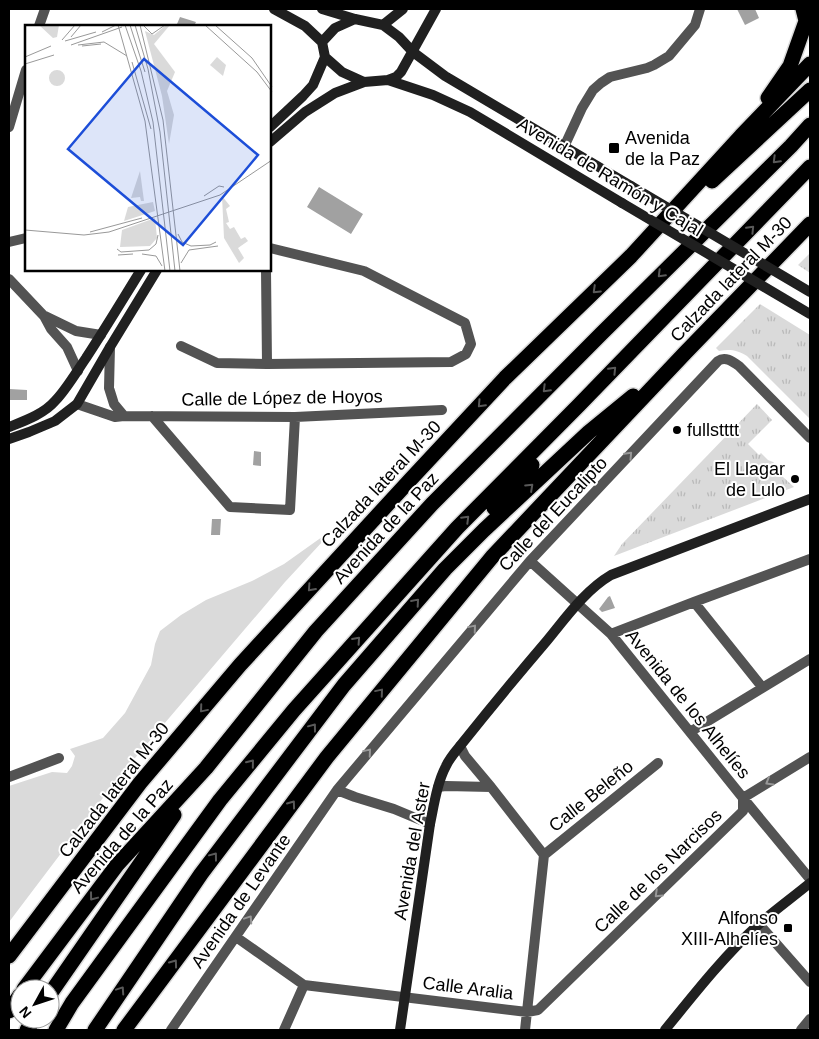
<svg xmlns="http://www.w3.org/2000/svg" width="819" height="1039" viewBox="0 0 819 1039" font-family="Arial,sans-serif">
<defs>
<pattern id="park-tufts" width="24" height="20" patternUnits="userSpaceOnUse" patternTransform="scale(1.25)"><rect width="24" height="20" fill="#dadada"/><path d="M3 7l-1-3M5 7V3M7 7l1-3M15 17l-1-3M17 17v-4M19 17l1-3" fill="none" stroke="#b9b9b9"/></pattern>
</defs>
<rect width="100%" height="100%" fill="#fff"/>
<path fill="#dadada" d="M336,527L285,582L118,778L9,922V786L52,772L67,773L72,766L75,756L70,749L103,738L125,713L151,665L155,644L160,631L181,615L206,600L252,581L284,564Z"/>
<path fill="url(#park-tufts)" d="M810,253V273L798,265Z
M760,304L810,335V419L747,356C737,350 730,349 719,351L716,348Z
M757,404L772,420L748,444L759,455L761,453L768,460L773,462L779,467L783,477L794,487L614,556L622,544Z"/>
<path fill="#a1a1a1" d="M737,9H755L759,18L745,25Z
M180,17L196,22L194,26H184L177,24Z
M319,187L363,214L351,234L307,207Z
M9,389L27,390V400H9Z
M254,451L261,452V466L253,465Z
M212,519H221L220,535H211Z
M610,596L615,608L602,612L599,609L608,597Z"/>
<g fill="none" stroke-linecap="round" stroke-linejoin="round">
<g stroke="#dbdbdb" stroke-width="18">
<path id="highway" d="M768,98L790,66L806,21L803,9
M712,181L810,90
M494,508L532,465
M9,956L140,783L240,665L410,480L505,378L631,256L741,136L810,64
M24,989L117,865L206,768L316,631L432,504L601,334L791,146L810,125
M50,994L174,815
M9,1011L20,995
M27,1030L34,1019
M56,1030L72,1003L220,800L294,710L457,528L579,405L810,167
M95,1030L201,874L344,685L445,569L484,530L589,432L633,396
M124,1030L327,757L492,557L685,353L810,224"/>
</g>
<path stroke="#535353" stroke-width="10" d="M39,26L45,9
M9,127L26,70
M564,147L582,108L593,90L601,83L610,77L647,68L654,65L669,56L695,25L700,9
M9,242L26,238
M266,270L267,364
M9,279L44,316L51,329L67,347L78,371
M45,316L76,331L101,335
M181,346L217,363L267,364L451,362L466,354L471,344L465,323L364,271L270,248
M110,347L109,388L114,404L124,416
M77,404L115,417L124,416L295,417L442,410
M152,416L230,507L290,510L295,417
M530,561L611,634L743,798L810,879
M694,602L762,687
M611,634L694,602L810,559
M690,732L810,659
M460,746L465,756L491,787L544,855L525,1030
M9,777L59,758
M438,787L446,786L491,787
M337,790L355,797L394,809L430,824
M544,855L658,763
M759,924L810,982
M236,937L304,985L527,1012L538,1010L743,811V798L810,757
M171,1030L337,790L530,561L718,361C725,356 732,361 739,366L810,438
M284,1030L304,985
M801,1030L810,1019"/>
<path stroke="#202020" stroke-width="10" d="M274,9L305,26L322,42
M322,9L355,19L383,25L399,37L413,52L445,76L631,186
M383,25L403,9
M322,42L325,57L342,72L364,82L388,80L396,77L401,72L436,9
M322,42L335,28L355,19
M388,80L433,95L470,112L622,203
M270,127L303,96L313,85L325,57
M270,142L305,112L335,93L364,82
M9,427C24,421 44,414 55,401C66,390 77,371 86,358C105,329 123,299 141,270
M9,439L29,432L55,421L77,404L110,347L157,270
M400,1030L430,824C434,805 437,783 446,766C449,759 455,752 460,746C488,711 516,677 545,643C565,619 584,591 611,575L810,499
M665,1030C695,993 724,956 759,924C775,910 793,897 810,883"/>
<use href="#highway" stroke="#000" stroke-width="15"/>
<path stroke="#202020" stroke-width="10" d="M631,186L810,292
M622,203L810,314"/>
</g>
<defs><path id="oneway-chevron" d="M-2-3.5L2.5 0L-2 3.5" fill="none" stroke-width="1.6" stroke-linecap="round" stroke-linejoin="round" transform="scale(1.25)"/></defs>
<g stroke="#595959">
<use href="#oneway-chevron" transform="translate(776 160) rotate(135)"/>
<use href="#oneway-chevron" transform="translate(751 229) rotate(-46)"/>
<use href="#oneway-chevron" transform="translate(661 274) rotate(135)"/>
<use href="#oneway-chevron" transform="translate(596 290) rotate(136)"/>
<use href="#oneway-chevron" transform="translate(613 370) rotate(-46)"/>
<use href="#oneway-chevron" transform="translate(546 389) rotate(135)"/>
<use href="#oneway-chevron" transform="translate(481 404) rotate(133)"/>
<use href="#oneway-chevron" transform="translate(530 487) rotate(-43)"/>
<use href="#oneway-chevron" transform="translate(466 519) rotate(-45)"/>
<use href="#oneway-chevron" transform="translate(311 588) rotate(132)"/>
<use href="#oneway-chevron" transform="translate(416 602) rotate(-49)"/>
<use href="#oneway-chevron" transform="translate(357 640) rotate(-48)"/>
<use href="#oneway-chevron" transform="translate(380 692) rotate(-50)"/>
<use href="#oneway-chevron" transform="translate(203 709) rotate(130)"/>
<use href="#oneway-chevron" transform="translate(313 727) rotate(-53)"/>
<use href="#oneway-chevron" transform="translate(251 763) rotate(-51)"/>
<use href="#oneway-chevron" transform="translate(292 804) rotate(-54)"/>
<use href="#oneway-chevron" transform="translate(214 856) rotate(-53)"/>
<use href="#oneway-chevron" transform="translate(93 897) rotate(127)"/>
<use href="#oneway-chevron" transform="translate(174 963) rotate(-54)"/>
<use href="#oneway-chevron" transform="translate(121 990) rotate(-56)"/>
</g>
<g stroke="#989898">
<use href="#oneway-chevron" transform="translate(629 455) rotate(-47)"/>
<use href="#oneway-chevron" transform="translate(473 628) rotate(-50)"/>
<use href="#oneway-chevron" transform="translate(368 752) rotate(-50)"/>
<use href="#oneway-chevron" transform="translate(769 782) rotate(149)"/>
<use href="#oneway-chevron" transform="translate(658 894) rotate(136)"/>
<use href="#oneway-chevron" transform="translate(249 919) rotate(-56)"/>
</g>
<g fill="#000" stroke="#fff" stroke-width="2">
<rect x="608" y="142" width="12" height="12" rx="2.5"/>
<circle cx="677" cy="430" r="5"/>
<circle cx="795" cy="479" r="5"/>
<rect x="783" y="923" width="10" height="10" rx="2.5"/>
</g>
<g text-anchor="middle" stroke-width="4" stroke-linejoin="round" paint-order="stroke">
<g font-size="18" fill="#000" stroke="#fff" text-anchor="start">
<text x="625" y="144">Avenida<tspan x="625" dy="21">de la Paz</tspan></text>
<text x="687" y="436">fullstttt</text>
<text x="785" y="475" text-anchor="end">El Llagar<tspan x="785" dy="21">de Lulo</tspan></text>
<text x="778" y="924" text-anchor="end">Alfonso<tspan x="778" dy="21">XIII-Alhelíes</tspan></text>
</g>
<g font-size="18" fill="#000" stroke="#fff">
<text transform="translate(610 177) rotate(31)" y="6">Avenida de Ramón y Cajal</text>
<text transform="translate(731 279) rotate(-46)" y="6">Calzada lateral M-30</text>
<text transform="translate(282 398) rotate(-1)" y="6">Calle de López de Hoyos</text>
<text transform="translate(381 484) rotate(-47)" y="6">Calzada lateral M-30</text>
<text transform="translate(553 514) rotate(-47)" y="6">Calle del Eucalipto</text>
<text transform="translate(386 528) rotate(-47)" y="6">Avenida de la Paz</text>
<text transform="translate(688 704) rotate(51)" y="6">Avenida de los Alhelíes</text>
<text transform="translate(114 790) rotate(-52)" y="6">Calzada lateral M-30</text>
<text transform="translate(591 796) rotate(-39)" y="6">Calle Beleño</text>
<text transform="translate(122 836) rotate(-49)" y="6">Avenida de la Paz</text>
<text transform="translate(412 851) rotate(-80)" y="6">Avenida del Aster</text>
<text transform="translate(658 871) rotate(-44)" y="6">Calle de los Narcisos</text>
<text transform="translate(241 901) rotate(-55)" y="6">Avenida de Levante</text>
<text transform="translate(468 988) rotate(7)" y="6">Calle Aralia</text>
</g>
</g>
<g transform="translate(25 25)">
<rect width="246" height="246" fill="#fff"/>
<path d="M141,0H145L129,19L150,47L142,66L149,90L144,119L137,71L120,6L129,10Z" fill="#dadada"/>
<path d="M192,32L201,40L198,51L185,40Z" fill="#dadada"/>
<path d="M14,0H34L32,12L28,13ZM24 53a8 8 0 1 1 16 0a8 8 0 1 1-16 0ZM115,146L119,176H116L115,172L106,173ZM128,177L130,186L99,196L103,182ZM130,193L132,213L125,221L95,222L97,205Z" fill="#dadada"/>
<path d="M197,171L205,181L201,184L204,197L201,198L205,204L209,202L216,214L220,212L223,216L213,223L219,233L214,238L199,213Z" fill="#dadada"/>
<path fill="none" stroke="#999" stroke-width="1" d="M93,0L120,96L140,246M100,0L116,46L128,97L145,246M105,0L120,47M110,0L123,44L135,107L150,246M115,0L138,95L155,246M118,0L127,9L140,0M180,0L232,47L247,67M190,0L227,33L247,62M77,7L91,0M46,12L56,0M37,15L50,0M40,16L71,7M46,20L97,2M53,20L79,17L102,31M57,21L76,19M0,32L26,21M107,37L126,104M0,39L29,30M179,171L194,161L199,162M0,205L59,210L84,207L195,170L247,135M65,207L117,193M153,209L157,217L166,221L185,220L191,217M92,224L96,227L124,225L131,219L133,210M117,229L131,231L137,241M93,230L108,229M156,238L164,225L193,221"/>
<path fill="#1d4ed8" fill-opacity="0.15" stroke="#1d4ed8" stroke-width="2.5" d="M119,34L233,130L158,220L43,124Z"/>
<rect width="246" height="246" fill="none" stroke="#000" stroke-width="2.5"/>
</g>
<rect width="819" height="1039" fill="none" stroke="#000000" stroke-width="20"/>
<g transform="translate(35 1004) rotate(230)"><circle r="24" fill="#ffffff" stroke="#999999"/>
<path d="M0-4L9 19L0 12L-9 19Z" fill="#000000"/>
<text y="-8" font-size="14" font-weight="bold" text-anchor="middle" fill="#000000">N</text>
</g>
</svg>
